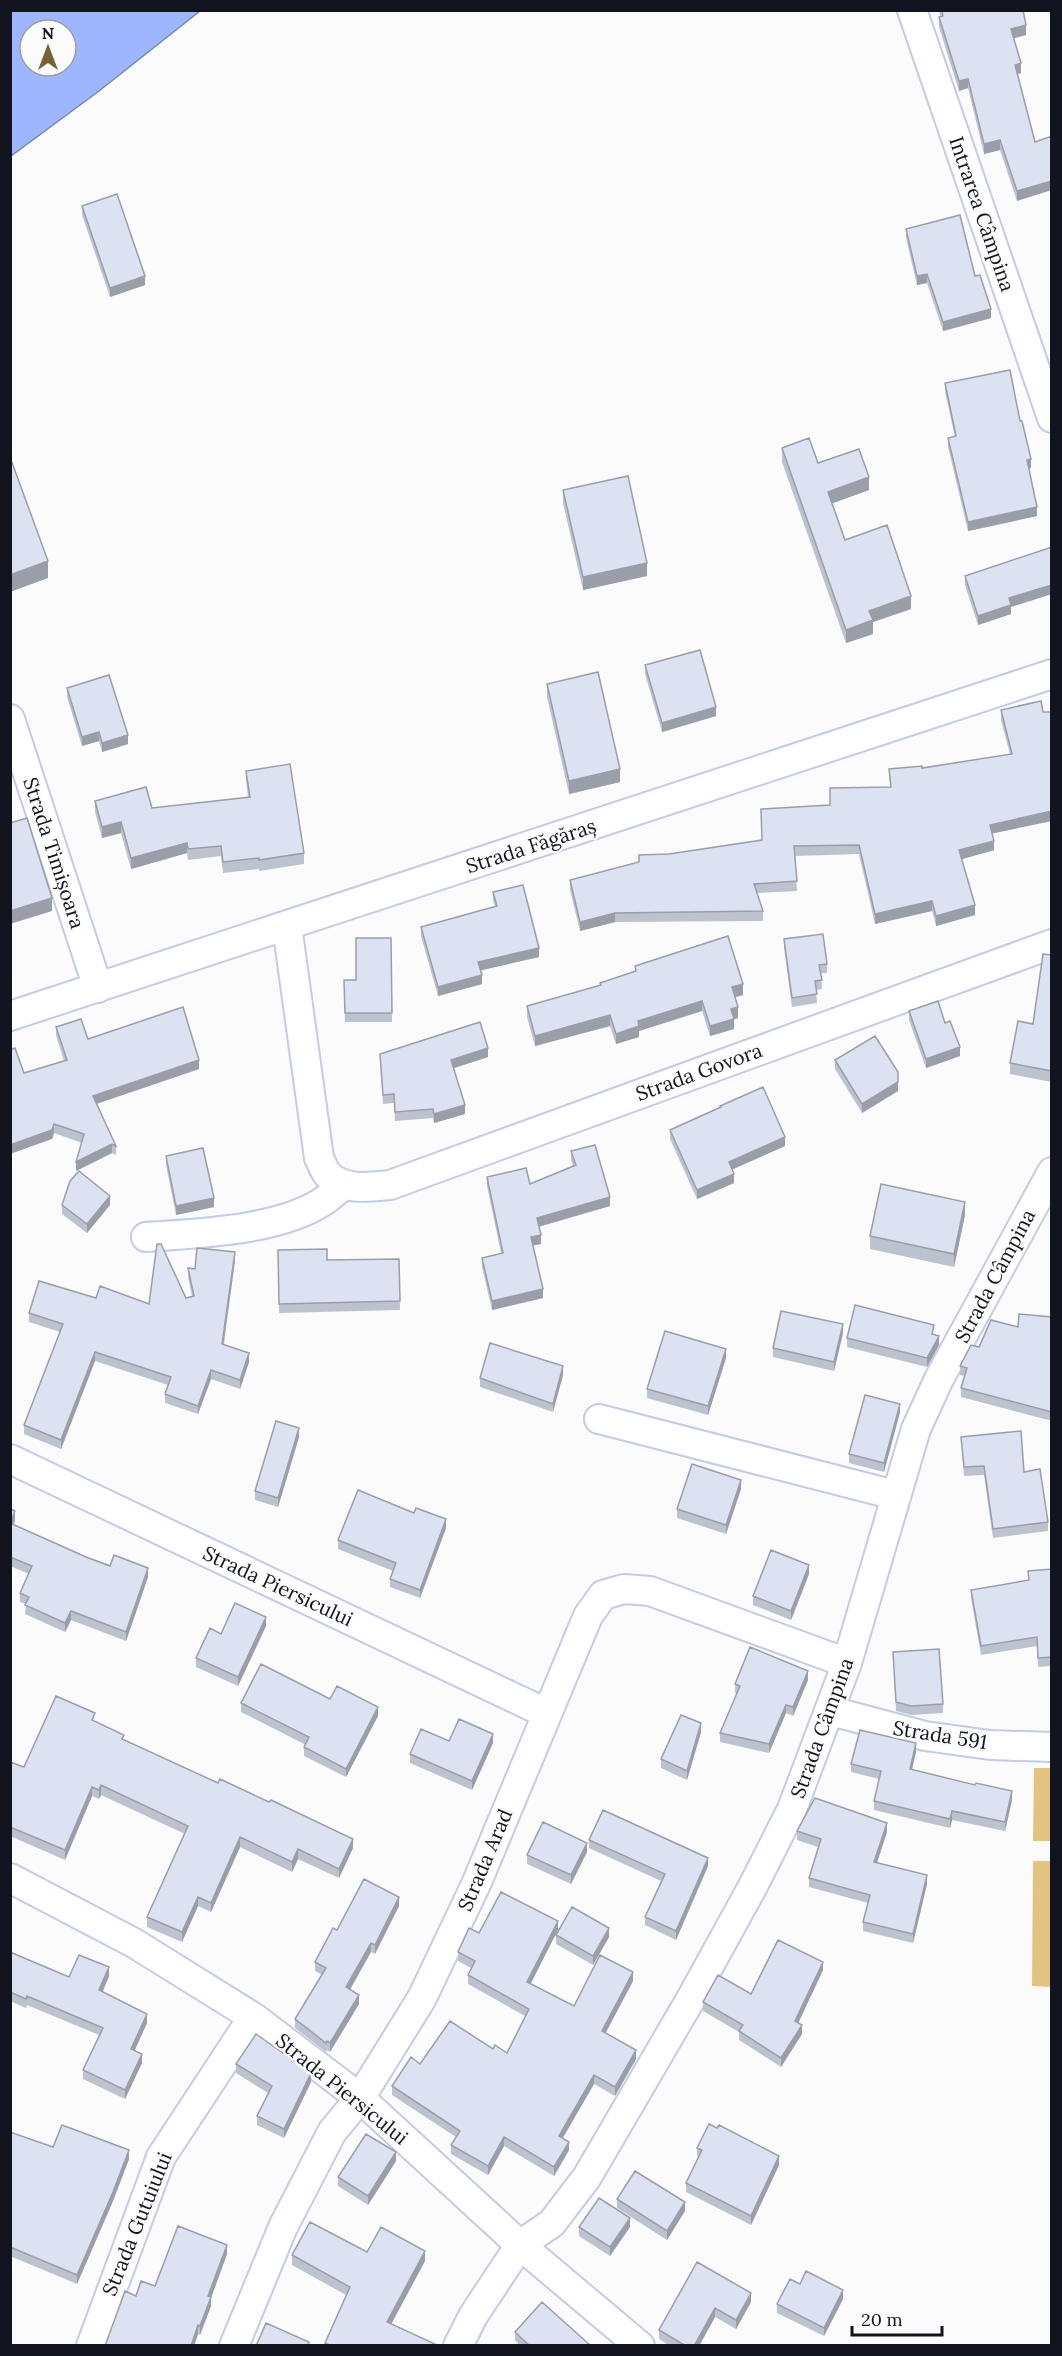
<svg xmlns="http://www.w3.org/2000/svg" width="1062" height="2356" viewBox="0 0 1062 2356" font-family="Lora,serif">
<rect width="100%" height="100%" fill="#fbfbfb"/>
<path fill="#e3c380" d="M1034,1768H1051V1841H1033Z
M1033,1861H1051V1987L1032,1986Z"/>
<path fill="#9db6fe" stroke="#7386bb" stroke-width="1.5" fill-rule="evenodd" d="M11,10H199L200,11L99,91L11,156ZM30,30H66V66H30Z"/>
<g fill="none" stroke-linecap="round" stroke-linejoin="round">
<g stroke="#c2cce9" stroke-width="32">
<path id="minor" d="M912,10L1052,418
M10,719L98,988
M287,926L319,1158C322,1163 324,1171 328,1175C344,1191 370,1187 390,1185L1052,944
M10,1016L1052,674
M146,1237C199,1233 277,1231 322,1202C330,1197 337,1190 344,1185
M599,1419L895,1495
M10,1459L546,1713
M831,1711L925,1736L990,1745L1052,1747
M10,1878L134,1943L253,2017L360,2098L520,2245L640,2346
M91,2346L161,2157L253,2017
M234,2346L283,2227L332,2132L360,2098L422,1998L477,1882L588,1616L603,1595L624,1589L650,1591L847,1663
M458,2346L473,2316L520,2245L552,2223L587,2177L692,1997L753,1886L792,1809L847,1663L916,1429L939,1379L1052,1172"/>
</g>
<use href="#minor" stroke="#fff" stroke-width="28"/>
</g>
<path fill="#bdc2cf" d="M939,10H1023L1026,35L1013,38L1021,73L1017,74V201L1000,150L984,154L968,88L959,91L939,27V17L940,16Z
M82,206L145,285L110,297L82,215Z
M906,229L991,318L943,331L927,283L917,285L906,238Z
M945,383L1020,421L1031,468H1029L1037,516L968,531L948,447V438L955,437L945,392Z
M782,448L869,490L832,503L845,540L911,609L873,622V634L846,643L782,462Z
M563,490L647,576L583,590L563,503Z
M965,576L1011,607V614L978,625L965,585Z
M645,665L716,716L662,732L645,674Z
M547,684L620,782L569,794L547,697Z
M67,688L128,744L102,752L99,741L82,746L67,697Z
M1041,701L992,834L994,850L962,859L975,915L936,926L932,911L875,924L859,854L795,856L797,891L757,893L763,911V921L615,922L580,931L570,890V880L669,854L762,840L761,809L830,805L890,787L889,769L922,768L1010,754L1001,720V710Z
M246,771L304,853V864L259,871V869L223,873L221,856L188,860L187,853L131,869L121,833L102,838L95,812V801L152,808L248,797L246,781Z
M493,892L539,957L481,970L482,984L438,996L421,936V927L495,906L493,901Z
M391,938L392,1022H345L344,980H356Z
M784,939L827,964V973H821L822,989L816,990L817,1003L792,1007L784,948Z
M1052,955V1082L1010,1074V1063L1033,1024Z
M635,966L743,995L735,997L738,1018L734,1019V1029L710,1036L702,1011L639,1031V1037L616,1044L610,1026L535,1046L527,1017V1006L600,985V983L635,972Z
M909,1011L960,1056L926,1068L909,1020Z
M56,1027L88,1039L199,1069L96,1104L116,1146V1155L112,1153L76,1171L82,1143L54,1133L52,1139L24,1073L64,1061L56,1035Z
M380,1054L488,1057L454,1068L465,1114L434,1123L433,1118L395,1121L394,1103L383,1104Z
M835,1060L898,1091L862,1113L835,1069Z
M720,1106L785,1146L732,1169L734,1183L697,1199L670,1139V1130L720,1108Z
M571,1151L610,1206L539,1227L541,1244L533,1245L543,1298L492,1310L482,1267V1258L501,1253L487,1186V1177L530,1184L573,1166L571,1160Z
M166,1156L214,1207L176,1215L166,1165Z
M62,1205H110L87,1233L62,1214Z
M965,1215L954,1267L870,1249V1236Z
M278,1250L327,1260L399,1259L400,1310L279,1313Z
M235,1261L224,1344L249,1362L240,1389L211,1379L198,1414L165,1403V1394L168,1385L95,1361L61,1449L24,1434V1425L60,1332L29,1322V1313L96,1298L149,1304L186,1298L192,1296L188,1277V1268L195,1269Z
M1052,1317V1421L961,1397V1388L965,1376L960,1375V1366L979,1347L1018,1327Z
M843,1333L834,1371L773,1357V1348Z
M934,1335L939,1345L927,1367L847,1347V1338Z
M726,1358L708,1415L647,1398V1389Z
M563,1375L553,1412L480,1387V1378Z
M900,1412L884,1472L849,1463V1454Z
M299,1437L278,1507L255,1500V1491Z
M961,1437L1048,1522V1531L993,1538L984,1475L964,1476Z
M741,1489L726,1534L677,1518V1509Z
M10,1509L15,1520L14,1525L86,1557L148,1577L126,1641L71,1620L65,1632L25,1614L26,1604L20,1602V1593L29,1574L10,1566Z
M446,1528L420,1598L390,1587V1579L393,1571L338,1549V1540Z
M1052,1569V1666L1038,1667L1037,1646L981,1655L971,1598V1590L1029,1580L1028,1571Z
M809,1574L791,1620L753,1605V1596Z
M266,1626L238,1686L196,1667V1658L221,1634Z
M893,1652L943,1704V1713L911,1715L896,1711Z
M808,1680L793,1716L786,1713L769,1753L720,1742V1733L737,1694L735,1693V1684Z
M330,1699L378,1716L346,1777L304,1756V1747L306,1745L241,1712V1703Z
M95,1722L124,1740L353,1848L339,1878L298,1859L292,1872L240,1847L211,1912L198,1906L182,1942L147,1927V1917L185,1834L101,1795L99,1799L92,1796L65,1860L10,1836V1762L24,1767Z
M701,1732L687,1780L661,1768V1759Z
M449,1741L493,1743L472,1790L410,1763V1754Z
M916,1752L912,1769L1012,1800L1005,1831L952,1820L950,1828L874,1810V1801L879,1779L851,1772V1764Z
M797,1831L887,1832L877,1863L927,1884L913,1943L863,1931V1922L868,1903L809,1887V1878L818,1847L797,1840Z
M589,1840L708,1866L676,1940L645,1925V1917L661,1881L589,1848Z
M587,1852L571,1884L527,1864V1855Z
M399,1906L375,1954L371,1952L350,1990L359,2004L330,2052L327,2050L326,2052L295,2028V2019L322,1975L315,1971V1962L337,1930Z
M556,1935L609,1937L593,1965L556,1944Z
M10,1952L69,1977L109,1976L103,1992L147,2023L135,2050L142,2063L125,2099L83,2079V2070L99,2035L27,2005L26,2008L10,2001Z
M458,1952L530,1984L574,2006L633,1981L605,2033L636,2059L615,2096L594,2084L563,2138L569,2150L554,2176L504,2146L488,2175L451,2154V2145L456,2137L392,2095V2086L420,2064L493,2049L507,2053L525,2016L468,1984V1975L471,1968L458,1961Z
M823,1970L798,2023L802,2034L781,2067L739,2040V2032L703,2011V2002L751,1994Z
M236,2064L311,2082L284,2138L257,2125V2116L268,2093L236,2073Z
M10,2132L53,2147L129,2159L113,2201L77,2284L10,2256Z
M697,2148L779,2165L751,2225L686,2192V2183L699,2157L697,2156Z
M396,2161L368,2205L338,2186V2177Z
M617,2199L685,2211L667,2240L617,2208Z
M579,2227H630L610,2256L579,2236Z
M367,2252L425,2261L391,2324L435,2346H325V2343L346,2295L292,2265V2255Z
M227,2254L211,2298V2306L200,2335L198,2334L194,2346H105L136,2296L155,2286Z
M751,2293V2302L736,2329L715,2317L699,2346H670L659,2339V2330Z
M843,2299L824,2336L777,2313V2304Z
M515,2332L591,2346H520L515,2340Z"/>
<path fill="#9a9ea9" d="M1026,25V35L1011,39V29Z
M1021,63V73L1015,75V65Z
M968,79V88L959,91V81Z
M1000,140V150L984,154V144Z
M1052,181V190L1017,201V191Z
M927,274V283L917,285V276Z
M145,276V285L110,297V288Z
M991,309V318L943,331V322Z
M1031,459V468L1027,469V460Z
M869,477V490L828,505V492Z
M1037,507V516L968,531V522Z
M48,561V578L10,592V575Z
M647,563V576L583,590V577Z
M1052,585V594L1011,607V614L978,625V616L1009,598Z
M911,596V609L873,622V634L846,643V630L869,611Z
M716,707V716L662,732V723Z
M99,732V741L82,746V737Z
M128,735V744L102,752V743Z
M620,769V782L569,794V781Z
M1052,811V821L990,834V825Z
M121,822V833L102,838V827Z
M994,841V850L959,860V850Z
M187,843V853L131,869V858Z
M52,898V911L10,924V911Z
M932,901V911L875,924V914Z
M975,905V915L936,926V916Z
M615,913V922L580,931V922Z
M539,948V957L478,971V962Z
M482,975V984L438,996V987Z
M743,984V995L732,998V987Z
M702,1001V1011L639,1031V1037L616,1044V1034L638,1021Z
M738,1007V1018L731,1020V1009Z
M610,1015V1026L535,1046V1036Z
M734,1019V1029L710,1036V1026Z
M960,1047V1056L926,1068V1059Z
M488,1048V1057L451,1069V1060Z
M199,1060V1069L93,1105V1096Z
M898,1082V1091L862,1113V1104Z
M465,1105V1114L434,1123V1114Z
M54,1124V1133L52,1139L10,1154V1145Z
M785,1137V1146L729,1171V1162Z
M112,1144V1153L76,1171V1162Z
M734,1174V1183L697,1199V1190Z
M110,1196V1205L87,1233V1224Z
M610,1197V1206L537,1227V1218Z
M214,1198V1207L176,1215V1206Z
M965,1202V1215L954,1267V1254Z
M541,1235V1244L531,1246V1237Z
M235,1252V1261L222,1353V1344Z
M543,1289V1298L492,1310V1301Z
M843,1324V1333L834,1371V1362Z
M939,1336V1345L927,1367V1358Z
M726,1349V1358L708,1415V1406Z
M95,1352V1361L61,1449V1440Z
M249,1353V1362L240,1389V1380Z
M563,1366V1375L553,1412V1404Z
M211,1370V1379L198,1414V1406Z
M900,1404V1412L884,1472V1463Z
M299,1428V1437L278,1507V1498Z
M741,1480V1489L726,1534V1525Z
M15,1511V1520L10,1531V1523Z
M446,1519V1528L420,1598V1590Z
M809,1565V1574L791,1620V1611Z
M148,1568V1577L126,1641V1632Z
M71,1611V1620L65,1632V1623Z
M266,1617V1626L238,1686V1677Z
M808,1671V1680L793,1716V1707Z
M786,1705V1713L769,1753V1744Z
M378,1707V1716L346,1777V1769Z
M701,1723V1732L687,1780V1771Z
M493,1734V1743L472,1790V1781Z
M916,1743V1752L910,1778V1769Z
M101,1785V1795L99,1799V1790Z
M92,1787V1796L65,1860V1850Z
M1012,1791V1800L1005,1831V1822Z
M952,1811V1820L950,1828V1819Z
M887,1823V1832L874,1871V1862Z
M240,1837V1847L211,1912V1903Z
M353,1839V1848L339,1878V1869Z
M587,1843V1852L571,1884V1875Z
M298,1849V1859L292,1872V1862Z
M708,1858V1866L676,1940V1931Z
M927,1875V1884L913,1943V1934Z
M198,1897V1906L182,1942V1932Z
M399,1897V1906L375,1954V1945Z
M558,1921V1930L527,1991V1982Z
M609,1928V1937L593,1965V1956Z
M371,1943V1952L346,1996V1987Z
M823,1962V1970L795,2030V2021Z
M109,1967V1976L99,1999V1990Z
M633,1972V1981L602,2040V2031Z
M359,1995V2004L330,2052V2043Z
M147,2014V2023L131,2058V2049Z
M802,2025V2034L781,2067V2058Z
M636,2050V2059L615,2096V2087Z
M142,2054V2063L125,2099V2090Z
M311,2073V2082L284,2138V2129Z
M594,2075V2084L559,2144V2136Z
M504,2137V2146L488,2175V2166Z
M569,2142V2150L554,2176V2167Z
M129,2150V2159L113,2201L77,2284V2275Z
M396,2152V2161L368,2205V2196Z
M779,2156V2165L751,2225V2216Z
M685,2202V2211L667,2240V2231Z
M630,2218V2227L610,2256V2247Z
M227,2245V2254L211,2298V2306L200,2335V2326L208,2296Z
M425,2251V2261L387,2332V2322Z
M843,2290V2299L824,2336V2328Z
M751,2293V2302L736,2329V2320Z
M715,2308V2317L699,2346H694Z
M198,2325V2334L194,2346H191Z"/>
<path fill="#dce2f1" stroke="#9a9ea9" stroke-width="1.5" d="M942,10H1023L1026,25L1011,29L1021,63L1015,65L1035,142L1052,136V181L1017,191L1000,140L984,144L968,79L959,81L939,17L943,16Z
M117,194L145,276L110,288L82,206Z
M960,215L975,276L980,275L991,309L943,322L927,274L917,276L906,229Z
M1010,370L1020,421H1022L1031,459L1027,460L1037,507L968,522L948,438L956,436L945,383Z
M809,438L818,463L859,449L869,477L828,492L845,540L887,525L911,596L869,611L873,620L846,630L782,448Z
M10,457L48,561L10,575Z
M628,476L647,563L583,577L563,490Z
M1052,547V585L1009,598L1011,605L978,616L965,576Z
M700,650L716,707L662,723L645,665Z
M598,672L620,769L569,781L547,684Z
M109,675L128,735L102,743L99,732L82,737L67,688Z
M1041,701L1043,712H1052V811L990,825L994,841L959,850L975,905L936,916L932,901L875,914L859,845L794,846L797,881L754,884L763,911L615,913L580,922L570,880L639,862V855L669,854L762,840L761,809L830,805V788L891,787L889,769L922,766V768L1012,754L1001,710Z
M290,764L304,853L259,860V858L223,862L221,846L188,849L187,843L131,858L121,822L102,827L95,801L146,787L152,808L250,797L246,771Z
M27,818L52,898L10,911V823Z
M523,885L539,948L478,962L482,975L438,987L421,927L497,906L493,892Z
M823,934L827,964L819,965L822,980L815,981L817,994L792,998L784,939Z
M728,936L743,984L732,987L738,1007L731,1009L734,1019L710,1026L702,1001L638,1021L639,1026L616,1034L610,1015L535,1036L527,1006L601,985L600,983L636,971L635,966Z
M356,938H391L392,1013H345L344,980H356Z
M1043,954L1052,955V1071L1010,1063L1018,1021L1033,1024Z
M938,1001L945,1023L950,1021L960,1047L926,1059L909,1011Z
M183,1007L199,1060L93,1096L116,1146L112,1144L76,1162L84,1134L54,1124L52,1130L10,1145V1050L15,1048L24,1073L67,1060L56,1027L81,1019L88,1039Z
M480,1022L488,1048L451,1060L465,1105L434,1114L433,1109L395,1112L394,1094L383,1095L380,1054Z
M875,1036L898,1072V1082L862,1104L835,1060Z
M763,1087L785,1137L729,1162L734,1174L697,1190L670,1130L721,1107L720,1106Z
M595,1145L610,1197L537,1218L541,1235L531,1237L543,1289L492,1301L482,1258L503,1253L487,1177L526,1168L530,1184L576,1165L571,1151Z
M203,1148L214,1198L176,1206L166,1156Z
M79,1171L110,1196L87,1224L62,1205L70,1181Z
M881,1184L965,1202L954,1254L870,1236Z
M157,1244H161L186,1298L194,1296L188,1268L195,1269L197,1248L235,1252L222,1344L249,1353L240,1380L211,1370L198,1406L165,1394L171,1377L95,1352L61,1440L24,1425L63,1324L29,1313L39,1281L96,1298L100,1286L149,1304Z
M327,1249V1260L399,1259L400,1301L279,1304L278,1250Z
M855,1305L934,1325L932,1334L939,1336L927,1358L847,1338Z
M781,1311L843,1324L834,1362L773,1348Z
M1019,1314L1052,1317V1412L961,1388L967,1368L960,1366L971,1345L979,1347L991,1320L1018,1327Z
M665,1331L726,1349L708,1406L647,1389Z
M490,1343L563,1366L553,1404L480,1378Z
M865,1395L900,1404L884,1463L849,1454Z
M276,1421L299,1428L278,1498L255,1491Z
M1021,1431L1024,1472L1040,1469L1048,1522L993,1529L984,1466L964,1467L961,1437Z
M692,1464L741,1480L726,1525L677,1509Z
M358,1490L414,1513L416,1508L446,1519L420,1590L390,1579L396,1563L338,1540Z
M10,1509L15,1511L10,1523Z
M10,1523L86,1557L110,1566L114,1555L148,1568L126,1632L71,1611L65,1623L25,1605L29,1597L20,1593L32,1566L10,1557Z
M771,1550L809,1565L791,1611L753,1596Z
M1052,1569V1657L1038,1658L1037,1637L981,1646L971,1590L1029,1580L1028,1571Z
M235,1603L266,1617L238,1677L196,1658L210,1628L221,1634Z
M750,1647L808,1671L793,1707L786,1705L769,1744L720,1733L740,1686L735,1684Z
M939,1649L943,1704L911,1706L896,1702L893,1652Z
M261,1664L330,1699L337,1686L378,1707L346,1769L304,1747L309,1737L241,1703Z
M56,1696L95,1713L92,1720L124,1735L122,1739L218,1783L220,1779L269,1802L271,1800L353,1839L339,1869L298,1849L292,1862L240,1837L211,1903L198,1897L182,1932L147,1917L188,1826L101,1785L99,1790L92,1787L65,1850L10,1827V1762L24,1767Z
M681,1715L701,1723L687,1771L661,1759Z
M459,1719L493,1734L472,1781L410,1754L421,1729L449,1741Z
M860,1730L916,1743L910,1769L975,1785L976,1783L1012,1791L1005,1822L952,1811L950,1819L874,1801L881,1771L851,1764Z
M815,1798L887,1823L874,1862L927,1875L913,1934L863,1922L870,1895L809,1878L821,1839L797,1831Z
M603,1810L708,1858L676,1931L645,1917L665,1874L589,1840Z
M543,1822L587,1843L571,1875L527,1855Z
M364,1879L399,1897L375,1945L371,1943L346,1987L359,1995L330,2043L327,2041L326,2043L295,2019L326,1968L315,1962L333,1928L337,1930Z
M501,1892L558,1921L527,1982L574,2006L600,1955L633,1972L602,2031L636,2050L615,2087L594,2075L559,2136L569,2142L554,2167L504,2137L488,2166L451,2145L460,2131L392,2086L411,2057L420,2064L450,2021L493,2049L495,2045L507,2053L529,2009L468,1975L475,1961L458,1952L469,1928L479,1933Z
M572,1907L609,1928L593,1956L556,1935Z
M778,1940L823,1962L795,2021L802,2025L781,2058L739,2031L743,2025L703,2002L718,1975L751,1994Z
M10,1952L69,1977L79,1955L109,1967L99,1990L147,2014L131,2049L142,2054L125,2090L83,2070L103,2028L27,1996L26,1999L10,1992Z
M256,2034L311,2073L284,2129L257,2116L272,2086L236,2064Z
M709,2124L717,2128L719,2125L779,2156L751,2216L686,2183L702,2150L697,2148Z
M62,2125L129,2150L113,2192L77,2275L10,2247V2132L53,2147Z
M366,2134L396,2152L368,2196L338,2177Z
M635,2171L685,2202L667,2231L617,2199Z
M599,2198L630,2218L610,2247L579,2227Z
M310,2222L367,2252L381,2227L425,2251L387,2322L435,2344L434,2346H332L325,2343L350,2287L292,2255Z
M178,2226L227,2245L208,2296L211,2297L200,2326L198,2325L191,2346H105L125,2291L136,2296L141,2281L155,2286Z
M697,2262L751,2293L736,2320L715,2308L694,2346H686L659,2330Z
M806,2271L843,2290L824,2328L777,2304L790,2279L800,2284Z
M542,2302L591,2346H530L515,2332Z
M266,2323L309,2342L307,2346H256Z"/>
<g text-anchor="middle" stroke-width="5" stroke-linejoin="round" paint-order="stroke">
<g font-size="20" fill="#12151f" stroke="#fbfbfb">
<text transform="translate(982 214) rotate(71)" y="7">Intrarea Câmpina</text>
<text transform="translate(531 846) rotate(-18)" y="7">Strada Făgăraș</text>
<text transform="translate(54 853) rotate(72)" y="7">Strada Timișoara</text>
<text transform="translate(699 1072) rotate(-20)" y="7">Strada Govora</text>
<text transform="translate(995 1276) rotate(-62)" y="7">Strada Câmpina</text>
<text transform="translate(278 1586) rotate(25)" y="7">Strada Piersicului</text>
<text transform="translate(822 1728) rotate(-70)" y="7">Strada Câmpina</text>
<text transform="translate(940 1735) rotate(9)" y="7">Strada 591</text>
<text transform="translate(485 1860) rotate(-67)" y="7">Strada Arad</text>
<text transform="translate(342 2089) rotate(39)" y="7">Strada Piersicului</text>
<text transform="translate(137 2224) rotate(-68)" y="7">Strada Gutuiului</text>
</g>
</g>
<rect width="1062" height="2356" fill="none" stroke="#12151f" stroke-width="24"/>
<g transform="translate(48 48)"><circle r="28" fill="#fbfbfb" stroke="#9e9fa3" stroke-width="1.5"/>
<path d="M0-4.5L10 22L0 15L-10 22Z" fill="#796232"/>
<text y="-9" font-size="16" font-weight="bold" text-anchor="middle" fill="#12151f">N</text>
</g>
<path d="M852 2326v9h90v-9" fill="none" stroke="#12151f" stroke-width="3"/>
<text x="861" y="2326" font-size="18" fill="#12151f" stroke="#fbfbfb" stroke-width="4.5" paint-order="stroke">20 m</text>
</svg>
